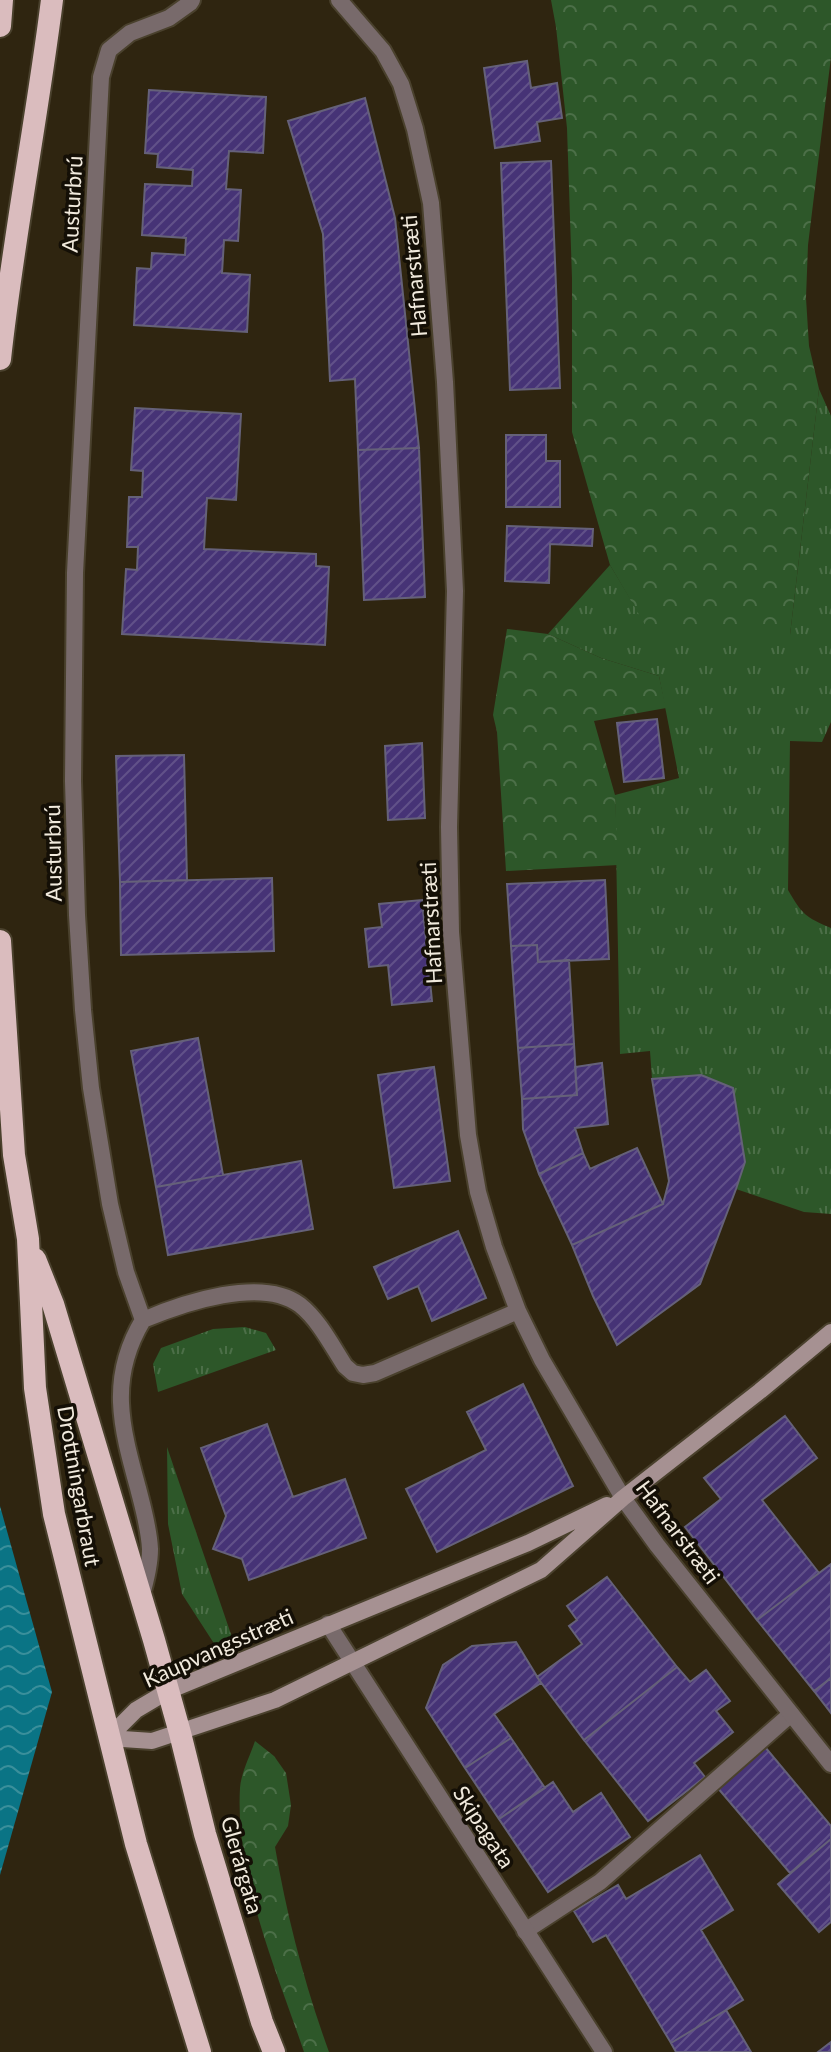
<svg xmlns="http://www.w3.org/2000/svg" width="831" height="2052" viewBox="0 0 831 2052" font-family="Lato,sans-serif">
<defs>
<pattern id="grass-tufts" width="24" height="20" patternUnits="userSpaceOnUse" patternTransform="scale(2)"><rect width="24" height="20" fill="#2d5729"/><path d="M3 7l-1-3M5 7V3M7 7l1-3M15 17l-1-3M17 17v-4M19 17l1-3" fill="none" stroke="#4c6f48"/></pattern>
<pattern id="forest-crowns" width="20" height="18" patternUnits="userSpaceOnUse" patternTransform="scale(2)"><rect width="20" height="18" fill="#2d5729"/><path d="M2 6a3 3 0 1 1 6 0M12 15a3 3 0 1 1 6 0" fill="none" stroke="#4c6f48"/></pattern>
<pattern id="water-waves" width="16" height="10" patternUnits="userSpaceOnUse" patternTransform="scale(2)"><rect width="16" height="10" fill="#0a7485"/><path d="M0 5q4-4 8 0t8 0" fill="none" stroke="#3a8f9b"/></pattern>
<pattern id="building-hatch" width="6" height="6" patternUnits="userSpaceOnUse" patternTransform="scale(2)"><rect width="6" height="6" fill="#463376"/><path d="M-1 1l2-2M0 6l6-6M5 7l2-2" fill="none" stroke="#615189"/></pattern>
</defs>
<rect width="100%" height="100%" fill="#2f2510"/>
<path fill="url(#grass-tufts)" d="M819,389L831,416V722L822,742L790,741L788,890C802,914 805,917 831,928V1214L804,1212L736,1189L745,1162L652,1079L650,1051L620,1054L615,795L679,778L659,676L601,658L548,634L610,565L652,635H790Z
M245,1327L266,1333L276,1350L158,1392L153,1364L161,1348L213,1329Z
M167,1447L235,1646L215,1645L182,1594L168,1524Z"/>
<path fill="url(#forest-crowns)" d="M551,0H831V57L808,245L806,298L809,346L819,389L790,635H651L610,565L572,432V278L567,128L556,27Z
M507,629L548,634L601,658L659,676L666,708L594,721L615,795L618,865L506,871L497,732L493,715Z
M255,1741L274,1756L286,1773L291,1805L288,1826L275,1847C287,1917 305,1986 329,2052H304C276,1969 235,1877 240,1788C241,1773 250,1756 255,1741Z"/>
<path fill="url(#water-waves)" d="M0,1506L52,1692L0,1875Z"/>
<path fill="url(#building-hatch)" stroke="#656179" stroke-width="2" d="M527,61L531,88L557,83L562,118L537,122L540,141L495,148L484,68Z
M149,90L266,97L263,153L229,151L226,189L241,190L238,241L224,240L222,273L250,275L247,332L134,325L137,268L151,269L152,253L185,255L186,238L142,235L145,184L192,186L193,170L157,167L158,154L145,153Z
M365,98L395,218L419,448L358,450L355,379L330,381L323,234L288,121Z
M551,161L560,388L510,390L501,163Z
M135,408L241,414L236,500L207,498L204,549L316,554V566L329,567L325,645L122,634L126,569L137,570L138,547H127L129,497H142L143,471L131,470Z
M506,435H546V461H560V507H506Z
M419,448L425,597L364,600L358,450Z
M507,526L593,529L592,546L550,544L549,583L505,581Z
M657,719L664,778L624,782L617,723Z
M422,743L425,818L388,820L385,746Z
M184,755L187,880L120,882L116,756Z
M272,878L274,951L121,955L120,882Z
M605,880L609,959L538,962L537,945L511,946L507,884Z
M422,900L432,1001L392,1005L388,965L369,967L365,929L382,927L379,904Z
M537,945L538,962L569,960L574,1044L518,1048L511,946Z
M198,1038L223,1175L156,1187L131,1051Z
M574,1044L577,1095L522,1099L518,1048Z
M602,1063L608,1124L575,1128L583,1153L539,1174L523,1129L522,1099L577,1095L575,1067Z
M434,1067L450,1181L394,1188L378,1075Z
M701,1075L733,1088L745,1162L736,1189L700,1284L617,1345L593,1296L572,1245L663,1204L669,1181L652,1079Z
M637,1148L663,1204L572,1245L539,1174L583,1153L590,1169Z
M301,1161L313,1229L168,1255L156,1187Z
M458,1231L486,1298L432,1321L418,1286L388,1299L374,1267Z
M523,1384L573,1486L437,1552L406,1489L486,1450L467,1412Z
M785,1416L817,1458L762,1500L819,1573L757,1620L685,1527L721,1499L704,1478Z
M267,1424L293,1497L345,1479L366,1538L249,1580L242,1559L213,1549L226,1516L201,1448Z
M831,1564V1678L814,1691L757,1620Z
M607,1577L677,1667L584,1740L537,1677L582,1644L569,1626L577,1620L567,1606Z
M516,1642L541,1683L494,1714L511,1738L465,1768L426,1708L443,1665L472,1646Z
M677,1667L690,1682L706,1670L730,1701L716,1711L733,1732L694,1763L705,1777L648,1821L584,1740Z
M831,1678V1713L814,1691Z
M511,1738L545,1788L499,1819L465,1768Z
M765,1747L831,1826V1839L790,1873L717,1787Z
M553,1782L573,1812L601,1793L630,1837L548,1892L499,1819Z
M831,1839V1922L819,1932L778,1884Z
M700,1855L733,1910L701,1930L743,2000L671,2043L606,1935L593,1942L574,1911L618,1885L626,1899Z
M726,2010L751,2052H676L671,2043Z
M831,2042V2052H818Z"/>
<g fill="none" stroke-linecap="round" stroke-linejoin="round">
<g stroke="#4a412d" stroke-width="20">
<path id="pedestrian" d="M525,1931L600,1882L791,1714"/>
</g>
<g stroke="#4a412d" stroke-width="20">
<path id="minor" d="M339,0L383,51L401,84L415,129L431,203L445,382L455,591L449,827L451,932L468,1135L478,1192L494,1247L518,1311L542,1360L623,1498L657,1545L831,1764
M143,1320L126,1272L110,1204L91,1088L83,1010L77,915L73,781L75,573L101,77L109,50L130,33L169,18L190,3L192,0
M143,1320C183,1303 262,1276 300,1305C319,1320 332,1346 345,1366L353,1373L363,1375L375,1373L518,1311
M141,1598C146,1581 150,1566 150,1549C149,1528 143,1508 138,1488C121,1426 108,1378 143,1320"/>
</g>
<g stroke="#4a412d" stroke-width="20">
<path id="tertiary" d="M328,1624L604,2052"/>
</g>
<g stroke="#4a412d" stroke-width="20">
<path id="secondary" d="M108,1738L152,1741L275,1700L541,1570L623,1498L760,1391L831,1332
M108,1738L136,1710L168,1691L528,1543L607,1505"/>
</g>
<g stroke="#4a412d" stroke-width="26">
<path id="trunk" d="M0,26L2,0
M0,359C13,239 37,120 52,0
M0,941L14,1155L28,1239L35,1388L54,1514L136,1844L200,2052
M35,1259L53,1304L154,1640L180,1733L205,1834L262,2022L274,2052"/>
</g>
<use href="#pedestrian" stroke="#786a6b" stroke-width="16"/>
<use href="#minor" stroke="#786a6b" stroke-width="16"/>
<use href="#tertiary" stroke="#786a6b" stroke-width="16"/>
<use href="#secondary" stroke="#a69192" stroke-width="16"/>
<use href="#trunk" stroke="#dabcbe" stroke-width="22"/>
</g>
<g text-anchor="middle" stroke-width="7" stroke-linejoin="round" paint-order="stroke">
<g font-size="22" fill="#f1eadd" stroke="#140f06">
<text transform="translate(72 204) rotate(-87)" y="8">Austurbrú</text>
<text transform="translate(414 276) rotate(-95)" y="8">Hafnarstræti</text>
<text transform="translate(53 853) rotate(-91)" y="8">Austurbrú</text>
<text transform="translate(431 923) rotate(-93)" y="8">Hafnarstræti</text>
<text transform="translate(79 1486) rotate(80)" y="8">Drottningarbraut</text>
<text transform="translate(678 1532) rotate(53)" y="8">Hafnarstræti</text>
<text transform="translate(218 1648) rotate(-24)" y="8">Kaupvangsstræti</text>
<text transform="translate(484 1827) rotate(57)" y="8">Skipagata</text>
<text transform="translate(242 1865) rotate(74)" y="8">Glerárgata</text>
</g>
</g>
</svg>
